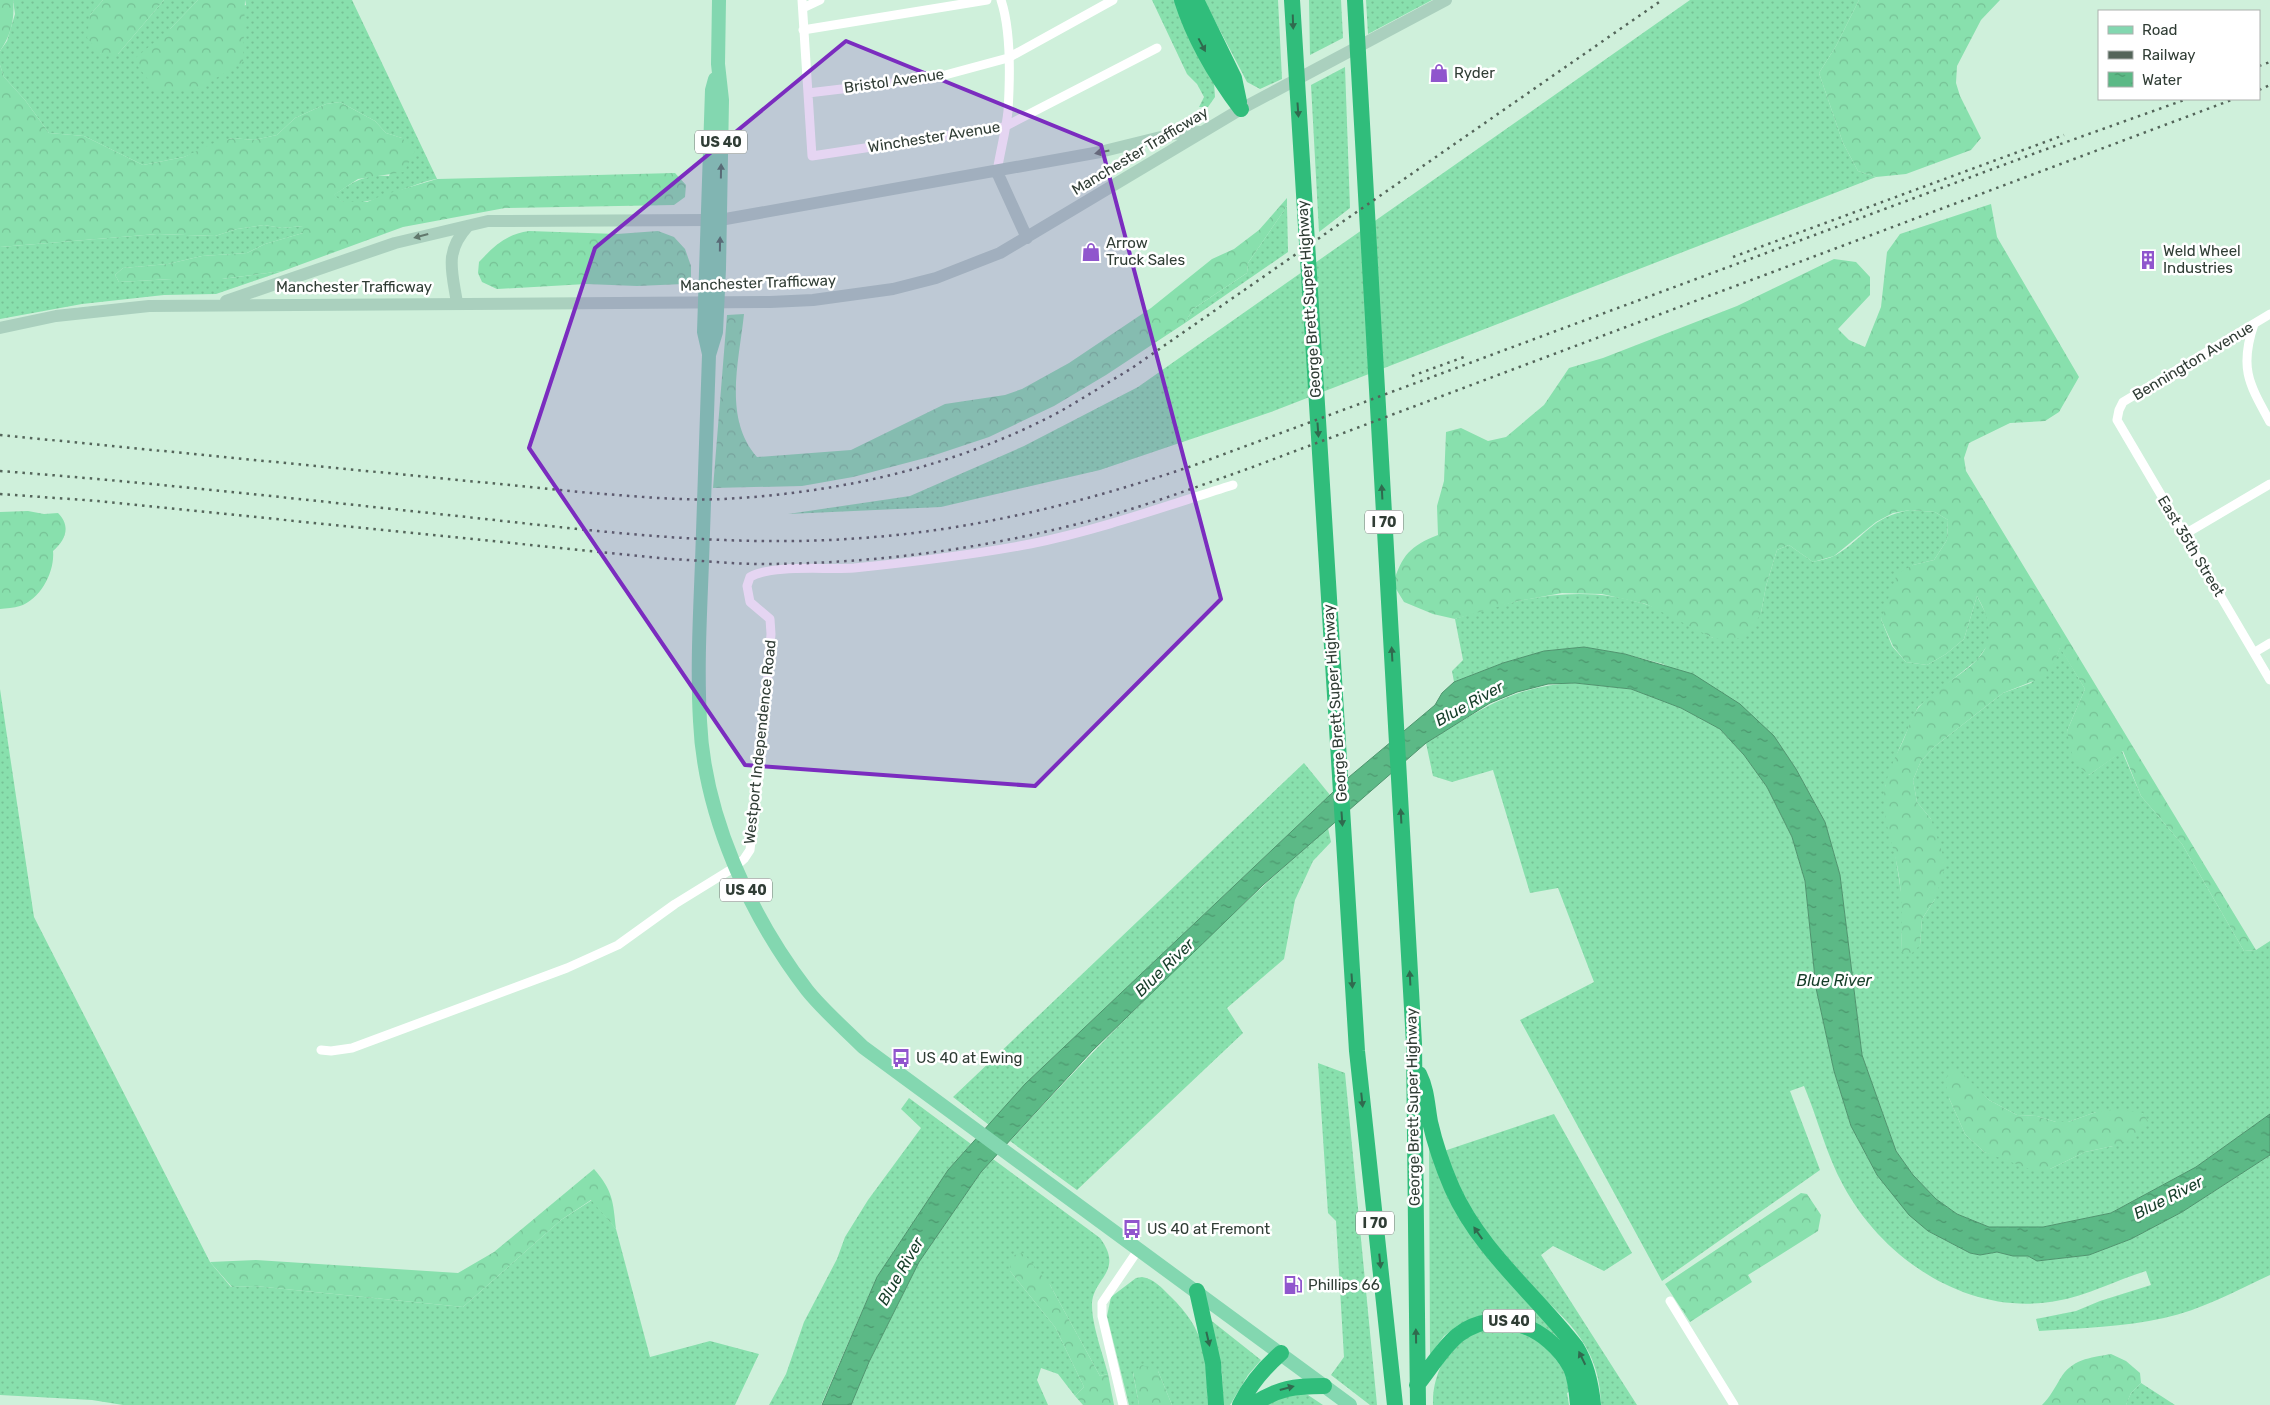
<svg xmlns="http://www.w3.org/2000/svg" width="2270" height="1405" viewBox="0 0 2270 1405" font-family="Rubik,sans-serif">
<defs>
<pattern id="grass-dots" width="8" height="8" patternUnits="userSpaceOnUse" patternTransform="scale(1.25)"><rect width="8" height="8" fill="#88e0ad"/><path d="M2 2h.1M6 6h.1" fill="none" stroke="#76c195" stroke-width="1.8" stroke-linecap="round"/></pattern>
<pattern id="forest-crowns" width="20" height="18" patternUnits="userSpaceOnUse" patternTransform="scale(1.25)"><rect width="20" height="18" fill="#88e0ad"/><path d="M2 6a3 3 0 1 1 6 0M12 15a3 3 0 1 1 6 0" fill="none" stroke="#76c195"/></pattern>
<pattern id="water-ripples" width="26" height="14" patternUnits="userSpaceOnUse" patternTransform="scale(1.25)"><rect width="26" height="14" fill="#5cb986"/><path d="M2 4q2-2 4 0t4 0M15 11q2-2 4 0t4 0" fill="none" stroke="#4c986e"/></pattern>
</defs>
<rect width="100%" height="100%" fill="#cff0db"/>
<path fill="url(#grass-dots)" fill-rule="evenodd" d="M13,0H103L90,15L101,54H118L164,0H198L170,29L246,5L245,0H352L437,179C411,183 366,209 343,202C340,201 336,197 333,195C354,182 363,174 389,176L402,138L386,133L375,121L340,102L326,104L295,118L277,135L254,140L232,138L184,157L143,165L84,136L49,133L25,100L4,77L0,65V51L7,41L15,14Z
M1152,0H1174L1214,83L1215,97L1208,107H1199L1204,97L1197,84L1187,74Z
M1204,0H1278L1282,79L1260,89L1247,82Z
M1309,0H1341L1343,38L1310,55Z
M1366,0H1432L1368,34Z
M1690,0H1859L1836,46L1819,73L1843,143L1858,171L1876,177L1271,412L1100,470L941,507L788,514L910,496L1024,446L1138,387Z
M1345,67L1350,208L1319,232L1311,85Z
M1287,206L1288,252L1185,323L1193,309L1247,273L1248,263Z
M264,225L282,228L303,226V233L265,244L247,253L202,256L168,264L123,268L115,275L119,282L172,279H222L283,271L216,294L164,295L82,304L0,319V247L157,234L215,236L237,229Z
M1910,510L1935,512L1948,520L1947,540L1934,560L1913,565L1881,619L1892,646L1906,662L1927,665L1946,654L1964,639L1977,596L1987,616L1991,635L1987,646L1977,660L1918,707L1899,749L1885,787L1903,905L1901,952L1920,945L1922,919L1935,899L1931,819L1917,802L1913,780L1921,761L1934,747L2003,693L2031,683L2056,657L2060,647L2085,689L2067,731L2089,775L2122,751L2141,796L2182,844L2244,951L2256,950L2270,941V1114L2196,1167L2111,1213L2043,1227H1989L1957,1214L1936,1199L1913,1175L1896,1151L1862,1055L1840,875L1825,822L1796,769L1774,736L1663,664L1625,654L1584,647L1544,651L1503,663L1454,682L1452,671L1463,660L1455,619C1518,598 1579,583 1645,604C1668,611 1692,626 1713,638L1761,613L1766,586L1777,550L1789,545L1813,562C1820,560 1829,559 1836,555C1866,537 1870,517 1910,510ZM1977,1089L1989,1100L2017,1115L2037,1116L2056,1122H2068L2096,1112L2113,1146L2085,1152L2050,1169L1984,1152L1965,1134L1949,1098Z
M1575,683L1631,689L1681,708L1720,729L1744,755L1767,787L1792,837L1805,881L1816,988L1834,1071L1851,1126L1877,1175L1928,1231L1970,1253L1980,1255L1997,1252L2013,1256H2028L2037,1261L2089,1255L2131,1239L2182,1212L2270,1155V1275C2236,1291 2201,1310 2164,1318C2124,1327 2081,1328 2039,1331L2036,1319L2076,1311L2100,1301L2151,1285L2146,1271C2116,1280 2087,1296 2056,1301C1969,1317 1883,1260 1843,1185C1826,1154 1818,1119 1804,1086L1790,1091L1820,1170L1662,1281L1520,1020L1594,982L1558,888L1530,893L1493,770L1452,782L1433,776L1426,743C1479,711 1511,686 1575,683Z
M0,689L34,917L210,1262L231,1287L255,1286L463,1307L561,1220L592,1200L616,1229L650,1357L710,1341L759,1354L735,1405H123L92,1400L0,1395Z
M1304,763L1330,795L1025,1084L989,1125L953,1097Z
M1328,828L1331,842L1313,861L1295,900L1284,959L1227,1008L1243,1033L1077,1190L1010,1141C1110,1031 1216,926 1328,828Z
M1318,1063L1345,1073L1377,1405H1370L1331,1375L1344,1357L1336,1221L1328,1213Z
M909,1098L971,1144L948,1170L877,1277L821,1405H769L786,1374L804,1322L837,1259L845,1237L868,1200L921,1128L901,1109Z
M1554,1114L1632,1253L1604,1271L1553,1246L1541,1255L1637,1405H1601C1600,1325 1537,1304 1496,1249C1474,1220 1457,1185 1444,1151Z
M1429,1135L1440,1169L1561,1338V1342L1548,1331L1456,1327L1444,1336L1430,1355Z
M993,1159L1100,1238C1125,1272 1092,1278 1092,1305C1092,1326 1103,1354 1108,1374L1100,1376L1050,1285L1010,1271L1055,1327L1084,1387L1075,1396L1058,1374L1041,1368L1037,1380L1048,1405H851L869,1362L919,1262L981,1172Z
M1142,1277C1154,1279 1161,1287 1170,1296C1207,1332 1206,1356 1208,1405H1172L1158,1371L1133,1373L1139,1405H1129L1107,1316L1111,1297L1136,1278Z
M1208,1318L1261,1360L1248,1375L1230,1405H1223L1222,1371Z
M1511,1327L1543,1342L1565,1372L1571,1391L1567,1393L1569,1405H1433C1432,1373 1450,1336 1484,1329C1492,1327 1503,1328 1511,1327Z
M2141,1383L2175,1405H2126L2131,1393Z
M1300,1393L1308,1395L1323,1405H1266L1273,1400Z"/>
<path fill="url(#forest-crowns)" d="M0,0H13C15,18 11,36 0,51Z
M103,0H164L118,54H101L87,38L90,15Z
M198,0H245L243,62L196,90H156L133,60L170,29Z
M1859,0H2000L1981,20L1957,66L1956,83L1960,96L1981,138L1971,150L1906,174L1876,177L1858,171L1843,143L1819,73L1836,46Z
M0,65L4,77L25,100L49,133L84,136L143,165L184,157L214,143L233,138L254,140L277,135L295,118L326,104L340,102L375,121L386,133L402,138L415,151L404,172L358,179L334,195L343,202H367L383,195L437,179L675,173L686,185L685,197L674,205L505,208L403,227L283,271L222,279H172L119,282L115,275L123,268L168,264L202,256L247,253L265,244L303,233V226L282,228L264,225L237,229L215,236L157,234L0,247Z
M1287,198V206L1248,263L1247,273L1193,309L1185,323L1106,375L1054,406L989,437L929,457L853,477L802,486L713,488L727,315L744,314C739,362 723,418 757,457L851,450L945,404L1005,395L1022,389L1069,363L1151,308L1212,259L1234,249L1259,230Z
M1991,204L1997,237L2079,377L2059,412L2045,421L2010,423L1969,443L1964,458L1966,471L2256,950L2244,951L2182,844L2141,796L2123,751L2089,775L2074,762L2067,731L2085,689L2060,648L2049,675L2003,693L1934,747L1921,761L1913,780L1917,802L1931,819L1946,864L1935,899L1922,919L1920,945L1910,955L1901,952C1902,922 1903,894 1897,865C1892,840 1880,813 1885,787C1888,772 1896,755 1903,741C1908,730 1912,715 1919,707C1954,668 2015,662 1977,596L1964,639L1946,654L1927,665L1906,662L1893,646L1881,619L1897,574L1913,565L1934,560L1947,540L1948,520L1935,512L1910,510L1893,513L1876,522L1834,556L1813,562L1789,545L1777,550L1766,586L1761,613L1750,632L1733,641L1713,638L1646,604L1602,594L1562,593L1518,601L1455,619L1433,614L1404,602L1393,584C1402,555 1410,546 1438,535L1437,506L1444,481L1446,432L1461,428L1488,441L1506,437L1544,405L1569,368L1603,358L1737,306L1834,259L1856,262L1870,277V295L1838,329L1849,340L1865,347L1881,307L1887,252L1900,234Z
M529,231L617,234L658,231L674,237L685,249L691,266V278L684,284L637,286L586,284L497,289L482,282L478,273L479,262C494,246 507,234 529,231Z
M28,511L44,514L58,513C71,526 66,540 53,551C55,571 41,599 20,606C14,608 6,608 0,609V512Z
M1951,1070L1963,1074L1989,1100L2017,1115L2037,1116L2056,1122H2068L2096,1112L2116,1109L2143,1113L2149,1123L2129,1139L2113,1146L2085,1152L2050,1169L2032,1170L1984,1152L1965,1134L1949,1098L1945,1080Z
M594,1169C613,1191 613,1201 616,1229L591,1200L561,1220L463,1307L255,1286L232,1287L210,1262L256,1260L458,1273L494,1252Z
M1801,1193L1807,1194L1821,1215L1818,1231L1748,1275L1752,1282L1690,1322L1665,1284Z
M1023,1253L1050,1285L1100,1376L1108,1374L1114,1405H1083L1075,1396L1084,1387L1055,1327L1010,1271V1256Z
M2111,1354L2126,1361L2140,1373L2141,1383L2131,1393L2126,1405H2042C2050,1397 2054,1389 2060,1379C2072,1359 2089,1358 2111,1354Z
M1142,1365L1158,1371L1172,1405H1139L1133,1372Z"/>
<path fill="url(#water-ripples)" stroke="#4f946e" d="M1584,647L1625,654L1693,674L1740,704L1774,736L1796,769L1825,822L1840,875L1862,1055L1896,1151L1913,1175L1936,1199L1957,1214L1989,1227H2043L2111,1213L2196,1167L2270,1114V1155L2182,1212L2131,1239L2089,1255L2037,1261L2028,1256H2013L1997,1252L1980,1255L1970,1253L1928,1231L1909,1215L1877,1175L1851,1126L1834,1071L1816,988L1805,881L1792,837L1767,787L1744,755L1720,729L1681,708L1631,689L1575,683L1548,684L1517,692L1490,703L1426,743L1263,885L1092,1051L981,1172L919,1262L869,1362L851,1405H822L877,1277L948,1170L1025,1084L1349,777L1435,705L1442,693L1454,682L1503,663L1544,651Z"/>
<g fill="none" stroke-linecap="round" stroke-linejoin="round">
<path stroke="#fff" stroke-width="9" d="M802,0L812,156L1004,127L1157,48
M803,8L820,0
M803,30L987,0
M808,93L934,78L1008,58L1113,0
M997,172C1000,152 1006,131 1008,111C1010,79 1011,30 1001,0
M2270,314L2123,402L2119,410L2117,420L2270,680
M2254,324C2239,368 2249,384 2270,422
M2185,534L2270,484
M2255,652L2270,643
M321,1050L331,1051L352,1048L567,968L618,945L675,904L735,867L744,859L750,850L763,737L771,634L770,619L750,602L747,586L750,577C773,564 825,570 854,568C913,562 972,555 1030,544C1099,530 1166,506 1233,485
M1670,1301L1734,1405
M1123,1405L1102,1316V1303L1138,1250"/>
<path stroke="#aad0be" stroke-width="12" d="M997,172L1027,238
M720,220L1100,152L1173,134L1199,132
M226,301L395,243L488,221L707,220
M457,303C452,271 444,252 468,226
M0,328L56,316L149,306L770,302L813,300L893,289L936,278L1000,253L1241,109L1446,0"/>
<path stroke="#83d7b0" stroke-width="14" d="M719,0L718,64L722,100L719,269L716,332L709,355C707,424 704,493 702,562C700,615 697,668 700,721C704,815 750,916 807,990C823,1010 844,1028 863,1047L1350,1405
M709,354L704,332L712,90L715,79"/>
<path stroke="#30bd7b" stroke-width="16" d="M1182,0C1194,38 1217,77 1241,109
M1196,0L1234,78L1239,102
M1292,0L1357,1051L1395,1405
M1355,0L1414,1044L1418,1405
M1419,1074C1427,1090 1427,1106 1430,1122C1435,1144 1443,1167 1452,1188C1480,1251 1534,1293 1576,1347C1587,1365 1591,1384 1593,1405
M1197,1291L1213,1363L1216,1405
M1417,1385C1430,1369 1442,1348 1458,1335C1497,1305 1549,1327 1571,1368C1576,1379 1577,1393 1578,1405
M1254,1404C1279,1388 1294,1386 1324,1386
M1240,1405C1250,1384 1264,1368 1281,1353"/>
<path stroke="#54655a" stroke-width="2.5" stroke-dasharray="2.5 5" stroke-linecap="butt" d="M2259,66L2270,62
M2259,90L2270,85
M1733,257L2064,135
M1412,376L1464,357
M0,435L591,493C634,496 679,501 723,499C840,493 958,466 1061,411C1085,397 1109,382 1132,368L1662,0
M0,471C159,483 317,501 476,518C604,532 733,548 862,538C976,530 1085,502 1192,466L2041,151L2187,99
M0,494L98,501L669,559C699,560 729,564 760,564C869,564 979,550 1085,522C1141,508 1196,487 1250,468L2234,99"/>
</g>
<defs><path id="oneway-solid" d="M-6-.8H1V-3.2L6.5 0L1 3.2V.8H-6Z" transform="scale(1.25)"/></defs>
<g fill="#306a4e">
<use href="#oneway-solid" transform="translate(1293 22) rotate(88)"/>
<use href="#oneway-solid" transform="translate(1202 45) rotate(62)"/>
<use href="#oneway-solid" transform="translate(1298 110) rotate(86)"/>
<use href="#oneway-solid" transform="translate(1318 430) rotate(86)"/>
<use href="#oneway-solid" transform="translate(1382 492) rotate(-93)"/>
<use href="#oneway-solid" transform="translate(1392 654) rotate(-93)"/>
<use href="#oneway-solid" transform="translate(1401 816) rotate(-93)"/>
<use href="#oneway-solid" transform="translate(1342 819) rotate(86)"/>
<use href="#oneway-solid" transform="translate(1410 978) rotate(-93)"/>
<use href="#oneway-solid" transform="translate(1352 981) rotate(86)"/>
<use href="#oneway-solid" transform="translate(1362 1100) rotate(84)"/>
<use href="#oneway-solid" transform="translate(1478 1233) rotate(-125)"/>
<use href="#oneway-solid" transform="translate(1380 1261) rotate(84)"/>
<use href="#oneway-solid" transform="translate(1416 1336) rotate(-91)"/>
<use href="#oneway-solid" transform="translate(1208 1339) rotate(77)"/>
<use href="#oneway-solid" transform="translate(1582 1358) rotate(-116)"/>
<use href="#oneway-solid" transform="translate(1287 1388) rotate(-15)"/>
</g>
<g fill="#61786c">
<use href="#oneway-solid" transform="translate(1102 152) rotate(168)"/>
<use href="#oneway-solid" transform="translate(421 236) rotate(165)"/>
</g>
<g fill="#517b66">
<use href="#oneway-solid" transform="translate(721 171) rotate(-89)"/>
<use href="#oneway-solid" transform="translate(720 244) rotate(-89)"/>
</g>
<path fill="#7b2cbf" fill-opacity="0.2" stroke="#7b2cbf" stroke-width="4" stroke-linejoin="round" d="M846,41L1101,145L1221,599L1035,786L745,765L529,448L595,248Z"/>
<defs>
<g id="shop-bare" transform="scale(1.5)"><path d="M-5-2.5h2.3a2.7 3.5 0 0 1 5.4 0H5L5.5 6h-11ZM-1.5-2.5h3a1.5 2.3 0 0 0-3 0Z" fill="#9056cd" stroke="#fff" stroke-width="2.5" paint-order="stroke"/></g>
<g id="building-bare" transform="scale(1.5)"><path d="M-4-6H4V6H1V3H-1V6H-4ZM-2.5-4.3h1.7v1.8h-1.7ZM.8-4.3h1.7v1.8H.8ZM-2.5-1h1.7V.8h-1.7ZM.8-1h1.7V.8H.8Z" fill="#9056cd" stroke="#fff" stroke-width="2.5" paint-order="stroke"/></g>
<g id="bus-bare" transform="scale(1.5)"><path d="M-5-6H5V4H4V6H2V4H-2V6H-4V4H-5ZM-3.5-4V0h7V-4ZM-3.5 1.2v1.5H-2V1.2ZM2 1.2v1.5H3.5V1.2Z" fill="#9056cd" stroke="#fff" stroke-width="2.5" paint-order="stroke"/></g>
<g id="fuel-bare" transform="scale(1.5)"><path d="M-5.5-6h7V0h2V4h1.3V-2.5L3-4.5l.8-.8L6-3V5H2.5V1h-1V6h-7ZM-4.2-4.7v3.2H.2V-4.7Z" fill="#9056cd" stroke="#fff" stroke-width="2.5" paint-order="stroke"/></g>
</defs>
<g fill-rule="evenodd">
<use href="#shop-bare" x="1439" y="73"/>
<use href="#shop-bare" x="1091" y="252"/>
<use href="#building-bare" x="2148" y="260"/>
<use href="#bus-bare" x="901" y="1058"/>
<use href="#bus-bare" x="1132" y="1229"/>
<use href="#fuel-bare" x="1293" y="1285"/>
</g>
<g text-anchor="middle" stroke-width="5" stroke-linejoin="round" paint-order="stroke">
<g fill="#fff" stroke="#6e7772" stroke-width="1">
<rect x="695" y="130.5" width="52" height="23" rx="4"/>
<rect x="1365" y="510.5" width="38" height="23" rx="4"/>
<rect x="720" y="878.5" width="52" height="23" rx="4"/>
<rect x="1356" y="1211.5" width="38" height="23" rx="4"/>
<rect x="1483" y="1309.5" width="52" height="23" rx="4"/>
</g>
<g font-size="14" font-weight="bold" fill="#303d35">
<text x="721" y="147">US 40</text>
<text x="1384" y="527">I 70</text>
<text x="746" y="895">US 40</text>
<text x="1375" y="1228">I 70</text>
<text x="1509" y="1326">US 40</text>
</g>
<g font-size="15" fill="#303d35" stroke="#fff" text-anchor="start">
<text x="1454" y="78">Ryder</text>
<text x="1106" y="248">Arrow<tspan x="1106" dy="17">Truck Sales</tspan></text>
<text x="2163" y="256">Weld Wheel<tspan x="2163" dy="17">Industries</tspan></text>
<text x="916" y="1063">US 40 at Ewing</text>
<text x="1147" y="1234">US 40 at Fremont</text>
<text x="1308" y="1290">Phillips 66</text>
</g>
<g font-size="15" fill="#303d35" stroke="#fff">
<text transform="translate(894 81) rotate(-8)" y="5">Bristol Avenue</text>
<text transform="translate(934 137) rotate(-9)" y="5">Winchester Avenue</text>
<text transform="translate(1140 151) rotate(-31)" y="5">Manchester Trafficway</text>
<text transform="translate(758 283) rotate(-2)" y="5">Manchester Trafficway</text>
<text x="354" y="292">Manchester Trafficway</text>
<text transform="translate(1309 299) rotate(-94)" y="5">George Brett Super Highway</text>
<text transform="translate(2193 361) rotate(-31)" y="5">Bennington Avenue</text>
<text transform="translate(2191 546) rotate(59)" y="5">East 35th Street</text>
<text transform="translate(1335 703) rotate(-94)" y="5">George Brett Super Highway</text>
<text transform="translate(760 742) rotate(-84)" y="5">Westport Independence Road</text>
<text transform="translate(1413 1107) rotate(-91)" y="5">George Brett Super Highway</text>
</g>
<g font-size="16" font-style="italic" fill="#163e29" stroke="#fff">
<text transform="translate(1469 703) rotate(-29)" y="6">Blue River</text>
<text transform="translate(1164 967) rotate(-44)" y="6">Blue River</text>
<text x="1834" y="986">Blue River</text>
<text transform="translate(2168 1197) rotate(-27)" y="6">Blue River</text>
<text transform="translate(900 1271) rotate(-60)" y="6">Blue River</text>
</g>
</g>
<rect x="2098" y="10" width="162" height="90" fill="#ffffff" stroke="#acb1ae"/>
<rect x="2108" y="26" width="25" height="8" fill="#83d7b0" stroke="#acb1ae"/>
<text x="2142" y="35" font-size="15" fill="#303d35">Road</text>
<rect x="2108" y="51" width="25" height="8" fill="#54655a" stroke="#acb1ae"/>
<text x="2142" y="60" font-size="15" fill="#303d35">Railway</text>
<rect x="2108" y="72" width="25" height="15" fill="url(#water-ripples)" stroke="#acb1ae"/>
<text x="2142" y="85" font-size="15" fill="#303d35">Water</text>
</svg>
